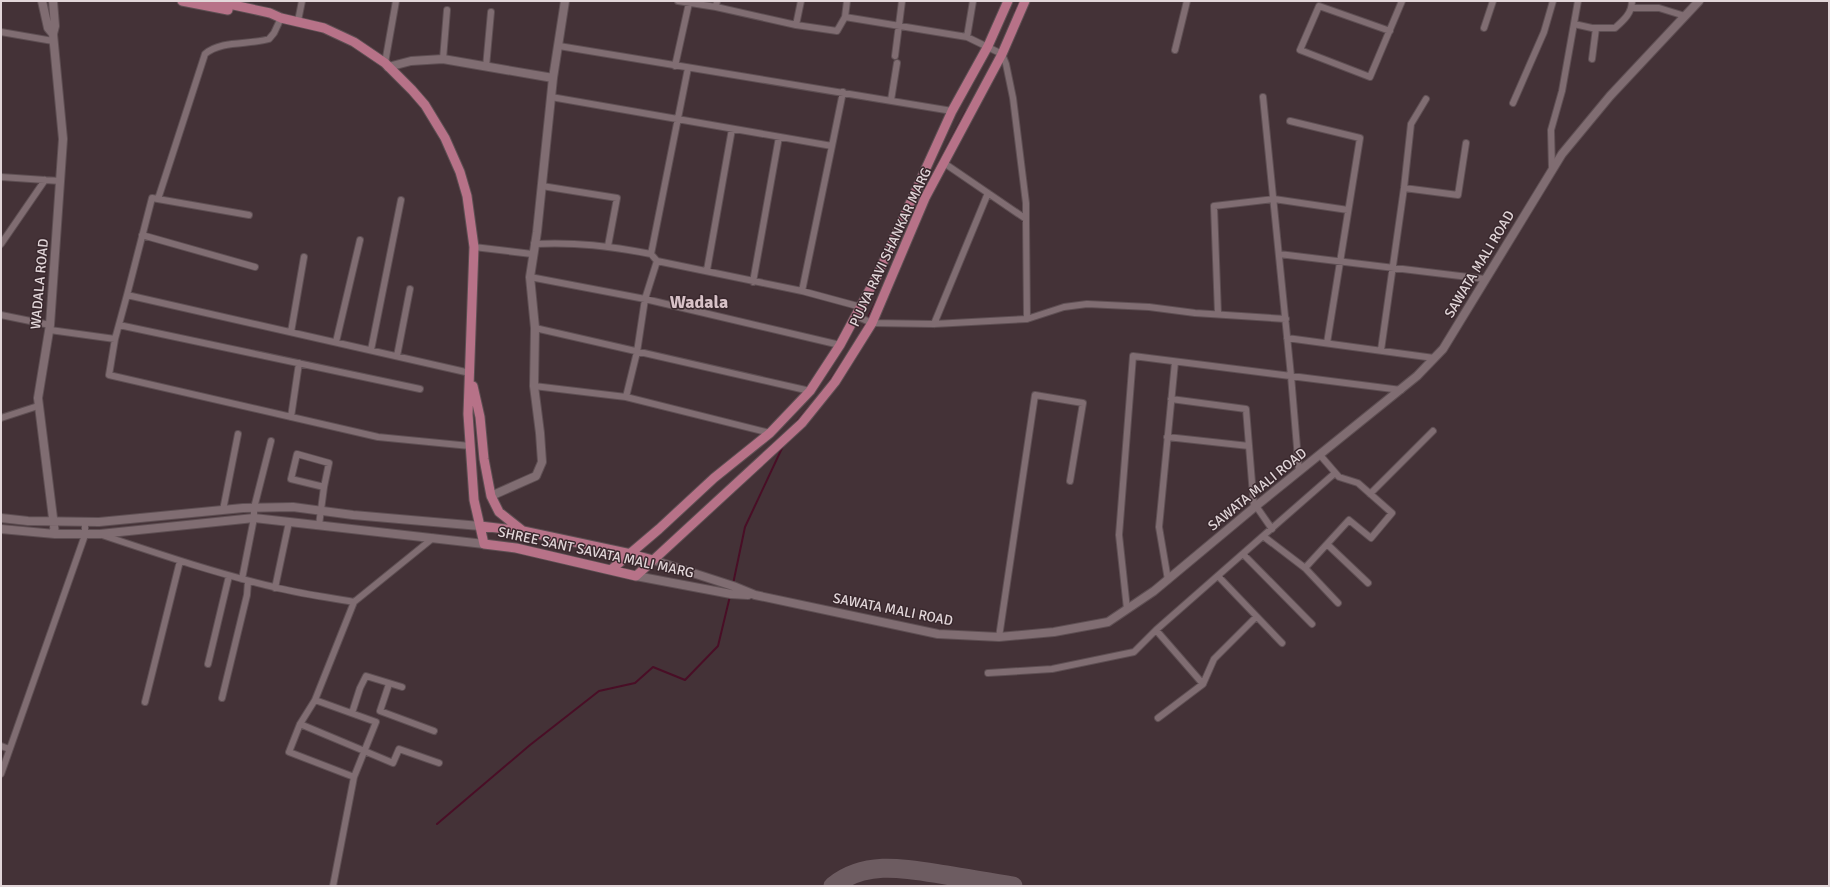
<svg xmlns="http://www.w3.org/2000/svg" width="1830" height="887" viewBox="0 0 1830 887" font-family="Signika,sans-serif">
<rect width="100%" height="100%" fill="#443237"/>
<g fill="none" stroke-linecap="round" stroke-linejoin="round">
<path stroke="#490e26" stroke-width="2" d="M1015,12L1020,1
M928,183L966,111
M862,331L877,299
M827,385L845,358
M794,425L809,407
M733,584L745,527L783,446
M437,824L530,745L599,691L635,683L653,667L685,680L718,646L730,596"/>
<path stroke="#6d5c61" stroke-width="19" d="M833,886C866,859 908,869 946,875C969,879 991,882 1013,886"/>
<g stroke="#5e4f53" stroke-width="8">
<path id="street" d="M678,1L716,7L717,1
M716,7L796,25L801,1
M1631,8H1659L1685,16
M845,17L847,1
M298,21L302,1
M1574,24L1592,28H1615C1624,20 1632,13 1632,1
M796,25L837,31L845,17L967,37L1002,54L1006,64L1013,98L1026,203V219
M1484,28L1493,1
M1390,31L1319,6L1300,50L1370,77L1402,1
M1,32L53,41
M967,37L973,1
M559,46L952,111
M1175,50L1187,1
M895,56L902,1
M443,59L447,10
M1592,59L1596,28
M385,63L396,1
M675,66L689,3
M486,67L491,12
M551,97L832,146L843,92
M1263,97L1291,376L1299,471
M891,100L897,63
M1513,103L1544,32L1553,1
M1290,121L1360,138L1327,343
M1552,170L1551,130L1562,91L1578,1
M1,177L60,181
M542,186L617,198L608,246
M1404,188L1458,195L1466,143
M158,199L205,54C221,40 250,45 269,39L274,33L281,18
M142,235L255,267
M1,244L45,180
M534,244C577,242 609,246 651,254L688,68
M474,247L532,254
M651,254L657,261L802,291L861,307
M1279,254L1485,279
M707,270L732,129
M530,277L645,299L840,345
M753,282L779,137
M802,291L832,146
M127,295L152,198L249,215
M1218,314L1214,206L1274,199L1348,210
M1,315L50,325
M856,316L872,323L934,324L1027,319L1026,219L944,163
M1027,319L1064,307L1087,304L1149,307L1195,313L1286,319
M934,324L988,193
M119,325L420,389
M535,328L810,391
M50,330L115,339L109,375L378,437L470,446
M291,332L304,257
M1287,338L1434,358
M115,339L127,295L470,373
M336,342L360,240
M371,350L401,200
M1381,350L1404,188L1411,124L1426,99
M397,356L410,289
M534,386L626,397L770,433
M626,397L637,352L645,299L657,261
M1171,399L1246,409L1254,507
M291,417L299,363
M1,418L38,406
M1167,437L1249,446
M1320,455L1339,477L1358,483L1392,513L1371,538L1349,520L1305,568L1263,536L1335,473
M1370,494L1433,431
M1256,506L1272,529
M223,510L238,434
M319,525L324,487L329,463L297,454L291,479L324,487
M102,535C159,554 215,573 274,587C300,594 328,597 354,602
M1328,545L1368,583
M1243,554L1312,624
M1305,568L1338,603
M1218,576L1282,643
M242,579L254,518V508L271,441
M1168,580L1159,527L1175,362
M275,588L289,522
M1127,609L1119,535L1133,356L1401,390
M999,637L1035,395L1083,403L1070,481
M208,664L229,576
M988,673L1052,669L1134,652L1156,630
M389,684L380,711L434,731
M1203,684L1156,630L1263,536
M222,698L247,595L248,581
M315,700L300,724L289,752L354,777L376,722L315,700L354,602L433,538
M145,702L180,561
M352,713L360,688L366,676L402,687
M1158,718L1203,684L1214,659L1256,617
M300,724L393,763L399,749L439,763
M1,746L9,749
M1,774L85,535V523
M333,886L354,777"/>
</g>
<g stroke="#5e4f53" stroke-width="10">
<path id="secondary" d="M42,1L48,28L53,34
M53,1L55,26L53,34L63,139L50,325L38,398L55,534
M388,67L411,61L443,59L553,78
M491,496L536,476L542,462L540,433L534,386L535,328L530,277L537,232L553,78L565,1
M1,518L28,521L99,522L243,508L293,507L353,515L480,526
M1,529L55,534H100L254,518L484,544
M653,560L733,586L755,595L938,634L999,637L1054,632L1108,622L1154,591L1256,506L1417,376L1443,349L1562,154L1610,96L1699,1
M636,576L731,594L748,595"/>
</g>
<g stroke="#5e4f53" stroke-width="11">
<path id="primary" d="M182,1L228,10
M215,1L270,13L281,18L324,28L354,42L385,63L412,90L425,105L445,138L460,172L467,196L474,247L468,414L474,500L484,544L516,548L636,576L802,423L835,382L872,323L925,198L1002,54L1025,1
M473,386L480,417L484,459L491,496L499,512L523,531L631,554L653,560
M480,526L523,531
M612,569L659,529L714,478L770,433L810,391L840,345L877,276L952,111L988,46L1008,1"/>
</g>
<use href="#street" stroke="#806d72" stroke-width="6"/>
<use href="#secondary" stroke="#806d72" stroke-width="8"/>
<use href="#primary" stroke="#b77288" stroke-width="9"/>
</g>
<g text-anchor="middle" stroke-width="3" stroke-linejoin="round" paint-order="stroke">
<g font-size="14" fill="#e2d6d9" stroke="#39282d">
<text transform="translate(890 247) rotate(-65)" y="5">PUJYA RAVI SHANKAR MARG</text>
<text transform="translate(1479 264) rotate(-59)" y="5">SAWATA MALI ROAD</text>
<text transform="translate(39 284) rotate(-85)" y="5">WADALA ROAD</text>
<text transform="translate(1257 489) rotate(-39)" y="5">SAWATA MALI ROAD</text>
<text transform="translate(596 552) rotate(12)" y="5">SHREE SANT SAVATA MALI MARG</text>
<text transform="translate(893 609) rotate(11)" y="5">SAWATA MALI ROAD</text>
</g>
<g font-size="18" font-weight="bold" fill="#d8c2c8" stroke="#39282d">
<text x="699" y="308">Wadala</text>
</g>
</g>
<rect width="1830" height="887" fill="none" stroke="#e2d6d9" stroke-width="4"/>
</svg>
